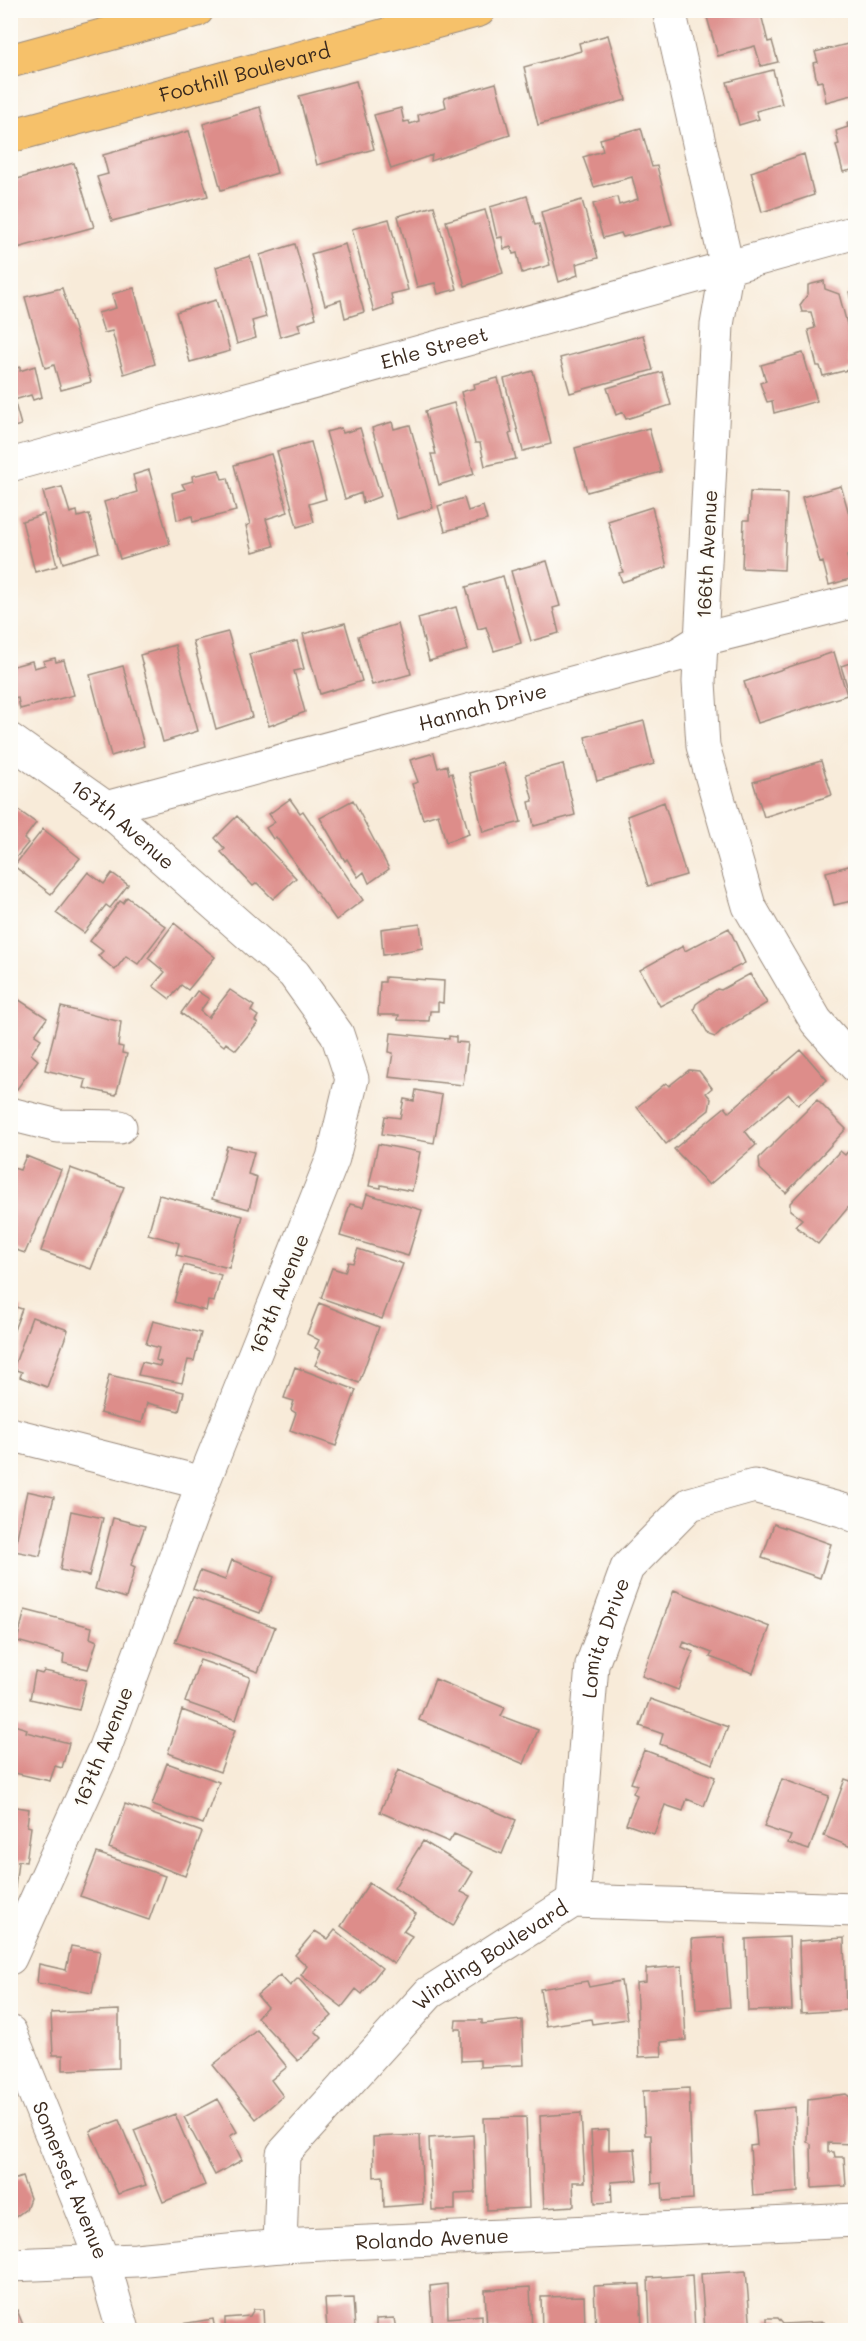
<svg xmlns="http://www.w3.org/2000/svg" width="866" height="2341" viewBox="0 0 866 2341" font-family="Mali,sans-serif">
<rect width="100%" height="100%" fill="#fdfcf7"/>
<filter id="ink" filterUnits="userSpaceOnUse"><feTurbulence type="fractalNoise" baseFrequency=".0167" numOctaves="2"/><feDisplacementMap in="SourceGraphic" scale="12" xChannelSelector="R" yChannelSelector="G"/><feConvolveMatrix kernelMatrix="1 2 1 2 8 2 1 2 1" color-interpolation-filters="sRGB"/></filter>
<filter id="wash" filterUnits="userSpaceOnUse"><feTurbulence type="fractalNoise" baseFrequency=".008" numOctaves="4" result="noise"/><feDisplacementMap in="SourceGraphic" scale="24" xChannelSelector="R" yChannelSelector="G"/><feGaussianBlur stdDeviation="1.35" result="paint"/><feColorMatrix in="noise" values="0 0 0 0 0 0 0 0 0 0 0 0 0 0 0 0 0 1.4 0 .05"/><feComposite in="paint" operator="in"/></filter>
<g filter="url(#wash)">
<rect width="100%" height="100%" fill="#f8ebd9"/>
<g id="blocks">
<path fill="#dd8d8a" d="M705,10H760L768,42L772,41L778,62L761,66L755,46L718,56Z
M608,35L626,100L538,125L524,67L581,51L579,43Z
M856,42V94L826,102L822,81L817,82L813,63L818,62L815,52Z
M773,70L782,104L756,111L759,119L739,125L727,82Z
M356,81L374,149L317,165L299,96Z
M496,83L510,135L431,161L432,155L391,169L374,115L401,108L404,122L409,121L410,124L419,121L418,115L446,107L444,98Z
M260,107L277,173L221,190L203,124Z
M856,121V169L843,172L836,145L839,144L836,131L848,127L847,123Z
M641,128L652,167L657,166L672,224L623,237L621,233L603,238L593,204L617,197L619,205L638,199L632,177L594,187L583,157L603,151L600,139Z
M189,131L208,196L112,221L97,177L108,174L103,155Z
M804,154L814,195L762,212L751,172Z
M74,163L94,227L10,250V181Z
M527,196L535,225L539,224L550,265L522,273L517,253L513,254L511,247L504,249L502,237L497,238L490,207Z
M582,200L598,258L576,264L578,275L559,282L541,212Z
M434,206L457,289L438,294L435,283L417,287L398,216Z
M485,210L503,273L465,286L446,221Z
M389,219L408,290L391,294L393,305L374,312L352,229Z
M295,244L316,318L298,324L301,331L280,337L260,255Z
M345,244L364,312L345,318L341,300L325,305L311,254Z
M250,256L266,317L252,321L256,338L237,344L216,267Z
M824,281L825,289L839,294L855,354L849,356L852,369L823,376L820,366H817L808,330L815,328L811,312H802L800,305L808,294V285Z
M62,288L91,382L61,390L54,365L45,368L25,297Z
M134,288L155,364L124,374L112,331L104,333L98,313L116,308L112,294Z
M856,290V316L855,317L849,292Z
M216,300L230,351L190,362L176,312Z
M643,335L653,370L570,393L560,358Z
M803,353L817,401L774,413L772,401L767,402L760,383L766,381L761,365Z
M10,362L13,369L20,367V371L35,366L42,397L33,400L31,395L14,400L21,425L10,428Z
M533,371L551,444L523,451L504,379Z
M662,372L671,405L626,419L623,412L616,415L607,388Z
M498,378L512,433L509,434L516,459L485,466L480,443H475L461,392L475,388L474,384Z
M454,403L474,474L439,485L431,454H436L425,411Z
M392,422L394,429L410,425L433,508L397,519L372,428Z
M341,428L343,433L360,428L381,496L363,503L361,493L345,499L326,432Z
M649,428L661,472L587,492L575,448Z
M311,442L326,499L309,504L314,522L297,527L277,451Z
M271,454L288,512L266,519L274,546L253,552L246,526L250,524L234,465Z
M149,470L170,544L120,559L104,502L137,492L133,475Z
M219,470L222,479L228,478L236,511L193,522L192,516L177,520L172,493L185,489L182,484L193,481L192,476Z
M841,486L856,538V553L847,556L853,578L829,585L823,562L820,563L802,497Z
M62,487L70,513L77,511L78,517L89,514L99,552L63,563L43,492Z
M750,492L787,493L784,570L742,568L744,520H749Z
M464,498L468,511L483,506L487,520L445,531L438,506Z
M652,507L667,567L622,582L619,573L623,572L608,521Z
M44,514L57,566L35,572L22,521Z
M547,561L560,606L553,608L559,633L531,641L511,571Z
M503,576L521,643L494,651L486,627L478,629L466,587Z
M456,607L468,650L429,661L418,618Z
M345,623L362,681L320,694L303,634Z
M398,624L411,674L372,685L358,636Z
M228,632L252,717L216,729L193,641Z
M297,641L304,669L294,671L305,712L269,726L249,654Z
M175,645L198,731L163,742L140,655Z
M834,652L847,695L758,723L744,682Z
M55,658L56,662L64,660L74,695L20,709L18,698L11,699L10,667L32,661L34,668L45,665L43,661Z
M856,661V694L850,696L841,666Z
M123,666L144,746L111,756L90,675Z
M644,721L654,764L597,781L585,737Z
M434,753L438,768L447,765L449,774L452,773L469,834L446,842L438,814L423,819L412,784L418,782L410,760Z
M821,761L832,795L764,817L753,782Z
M504,763L521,822L483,832L469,773Z
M563,764L575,815L534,826L529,802L533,801L526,774Z
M290,799L300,813L303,811L363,900L336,920L276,837L273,839L266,828L275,822L269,814Z
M353,800L389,869L369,883L364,872L358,877L347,859L345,861L320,818Z
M664,802L686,875L648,886L627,816Z
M10,804L36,823L24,839L28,843L10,865Z
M237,816L296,878L273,899L257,883L253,886L221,852L225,849L215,838Z
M43,829L80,858L51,894L14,866Z
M856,864V900L834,905L826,872Z
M88,872L104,884L112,873L128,885L110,908L106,905L84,933L56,913Z
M127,897L166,927L138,964L126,956L115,970L98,956L103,951L90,941L120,901L123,903Z
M174,923L215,957L188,990L181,985L170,999L153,986L165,972L148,958Z
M420,924L423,948L383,955L381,929Z
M729,928L745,963L660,1006L640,970L683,946L685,951Z
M750,974L767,1003L722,1030L715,1037L709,1035L694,1009L696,1004L717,989L721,990Z
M385,977L444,981L443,1003L438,1002V1011H430L429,1021L398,1020L399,1015H378L380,982H385Z
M230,990L254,1006L251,1011L258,1016L255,1021L258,1023L236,1050L226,1043L224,1046L181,1013L197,991L209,999L200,1011L208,1018Z
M10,994L47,1018L35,1035L41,1039L31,1054L38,1060L17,1089L10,1085Z
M61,1007L121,1022L118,1046L123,1047L122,1053L127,1054L116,1095L84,1088L86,1080L45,1070Z
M391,1033L449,1039V1036L456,1037V1042L468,1043L463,1085L389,1077L393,1053L389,1052Z
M801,1050L827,1080L798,1105L789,1094L745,1131L756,1145L709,1185L674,1149L725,1107L729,1112Z
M689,1070L699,1071L712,1088L706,1093L711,1099L709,1110L666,1144L637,1107L666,1083L669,1086Z
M416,1090L442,1095L434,1143L382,1134L385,1116L400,1118L404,1099L414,1101Z
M817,1100L846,1129L786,1193L760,1169L759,1158Z
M378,1144L420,1152L412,1191L381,1185V1188L369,1186Z
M854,1144L856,1198L818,1244L795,1226L802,1219L790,1210V1203L840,1151L845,1155Z
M227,1146L254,1152L248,1174L257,1177L249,1209L212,1199Z
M26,1156L61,1170L25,1253L10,1248V1174L13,1168L20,1170Z
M70,1168L124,1187L91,1269L41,1251Z
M367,1194L422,1210L408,1256L340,1236L350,1204L363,1207Z
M159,1195L243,1216L229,1268L176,1255L179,1243L148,1234Z
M358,1249L403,1264L382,1319L321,1298L332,1268L345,1272L348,1262L353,1263Z
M184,1265L221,1275L214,1302L208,1301L206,1311L174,1302Z
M319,1303L379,1327L359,1383L315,1365L321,1351L315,1348L319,1340L307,1334Z
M10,1305L22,1309L11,1338H10Z
M32,1317L68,1330L47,1387L20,1377L22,1372L13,1369Z
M153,1321L201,1333L194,1361L188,1360L182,1383L138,1375L142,1362L160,1366L161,1362L156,1360L159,1348L146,1344Z
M295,1367L356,1390L336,1446L290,1430L296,1413L291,1410L294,1401L284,1398Z
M109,1375L184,1392L179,1411L147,1403L142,1423L100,1413Z
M27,1491L54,1497L40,1556L14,1551Z
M71,1511L103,1518L89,1576L60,1570Z
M113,1518L145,1526L131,1565L135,1567L126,1598L95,1589Z
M774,1524L831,1544L820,1578L762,1558Z
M232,1560L274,1577L260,1613L193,1589L200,1571L225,1580Z
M674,1590L770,1627L753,1673L710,1657L712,1653L684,1642L682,1647L693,1652L678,1690L642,1676Z
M193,1597L275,1627L258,1672L175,1642Z
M25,1610L92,1627L90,1638L97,1641L88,1669L63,1663L64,1654L17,1641Z
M200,1660L250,1677L236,1720L185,1702Z
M44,1671L86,1680L79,1710L30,1699L35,1672L42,1674Z
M435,1679L505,1708L501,1716L538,1730L524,1764L419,1720Z
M650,1699L728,1727L713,1764L660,1744L663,1734L640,1726Z
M182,1710L235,1730L220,1772L168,1753Z
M14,1725L27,1729L26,1732L69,1743L62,1768L55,1766L50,1781L10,1772V1737Z
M644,1750L715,1777L704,1806L687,1799L683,1811L665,1805L654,1834L626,1824L637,1795L633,1793L637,1785L631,1783Z
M167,1763L219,1782L203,1824L152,1805Z
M398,1770L516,1820L502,1854L454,1834L449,1842L380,1812Z
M782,1779L829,1796L809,1850L788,1843L791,1836L764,1827Z
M845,1779L856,1783V1849L824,1836Z
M125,1804L202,1832L185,1876L109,1848Z
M10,1806L29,1809L27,1826L31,1827L26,1862L18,1861L15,1888H10Z
M423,1841L473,1872L461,1892L470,1896L453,1926L394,1888Z
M97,1853L165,1876L149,1920L80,1896Z
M369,1883L416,1914L403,1931L412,1936L394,1964L341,1926Z
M335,1930L382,1968L362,1994L356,1989L342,2007L301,1975L307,1966L295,1955L315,1931L328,1939Z
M724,1937L730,2007L696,2010L692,1939Z
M789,1937L792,2010L748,2011L746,1939Z
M844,1938L846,2010L801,2013L799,1941Z
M71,1946L100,1951L92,1993L37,1983L39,1964L66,1970Z
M682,1966L686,2040L661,2042L662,2056L639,2057L636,1983L646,1982V1969Z
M280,1975L290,1986L298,1978L332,2016L315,2031L322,2038L298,2061L257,2017L267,2007L257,1995Z
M587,1981L589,1987L621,1981L627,2019L592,2024L591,2019L546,2026L540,1989Z
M119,2010V2068L63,2070V2055H53L51,2013Z
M456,2020H482V2024L522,2020L524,2065L480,2067V2060L461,2061V2029H455Z
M257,2030L287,2067L271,2080L283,2096L256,2119L213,2065Z
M689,2088L693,2199L663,2201L662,2183L652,2184L651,2135H645L643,2091Z
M846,2094L851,2098L853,2144L828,2143V2152H834L835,2157H844L846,2186L812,2188L811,2144L807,2141L808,2099Z
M218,2099L237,2132L230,2136L242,2160L215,2175L184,2117Z
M795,2107L798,2192L753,2196L750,2146L757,2145L754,2111Z
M581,2113L585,2182H573L574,2206L544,2208L540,2116Z
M175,2114L205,2185L163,2202L134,2130Z
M526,2117L529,2208L487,2210L484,2118Z
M119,2120L146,2185L118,2194L90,2131Z
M609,2130V2150L635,2149L638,2180L611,2182L612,2202L595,2203L591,2131Z
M420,2135L423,2204L384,2207L383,2176L374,2177L373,2137Z
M473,2135L475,2193L455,2194V2210H432L429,2138Z
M22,2177L30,2198L26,2209L10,2221V2181Z
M746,2271L751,2330H705L701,2274Z
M692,2275L695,2330H650L648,2278Z
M447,2284L448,2318L482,2315V2330H433L430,2286Z
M640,2284L642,2330H596L594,2286Z
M530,2287L532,2330H487L485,2290Z
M584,2296L585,2330H542L541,2297Z
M353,2298L355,2330H327L325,2299Z
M254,2309H263L264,2330H225V2318L250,2316Z
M17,2310L25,2330H10V2313Z
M394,2318L396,2330H376V2319Z
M767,2318H778L783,2324L824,2322V2330H767Z
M213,2319L215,2330H175L174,2325Z"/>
</g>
</g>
<g filter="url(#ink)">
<use href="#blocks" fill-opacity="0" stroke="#9a8a7c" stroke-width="1.5"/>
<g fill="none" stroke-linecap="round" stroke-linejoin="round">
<g stroke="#9a8a7c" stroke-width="35">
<g id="minor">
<path d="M669,10L727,267L717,325L699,682L703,746L749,906L816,1021L856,1066"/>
<path id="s1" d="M10,465L856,232"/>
<path id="s2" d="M10,740L106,808L294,974L337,1034L352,1079L333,1158L203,1483L104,1750L10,1958"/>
<path id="s3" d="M106,808L677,655L703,639L856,601"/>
<path d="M10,1114L58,1126L120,1127"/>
<path d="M10,1434L203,1483"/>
<path id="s4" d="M573,1901L592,1665L627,1568L690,1504L754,1486L842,1510L856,1516"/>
<path id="s5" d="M10,2032L103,2261L123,2330"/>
<path id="s6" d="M280,2246L283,2154L429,1993L573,1901L856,1910"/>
<path id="s7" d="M10,2265L136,2260L280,2246L856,2220"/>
</g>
</g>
<g stroke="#9a8a7c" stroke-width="35">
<g id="major">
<path d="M10,61L197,10"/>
<path id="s8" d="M10,136L479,10"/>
</g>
</g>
<use href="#minor" stroke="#fff" stroke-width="33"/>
<use href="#major" stroke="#f6c16b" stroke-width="33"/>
</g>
</g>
<g text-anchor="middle" stroke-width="4.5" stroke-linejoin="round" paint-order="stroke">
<g font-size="20" fill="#3b2a1e" stroke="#fdfcf7">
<text dy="7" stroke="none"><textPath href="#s8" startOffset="243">Foothill Boulevard</textPath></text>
<text dy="7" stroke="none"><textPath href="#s1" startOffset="440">Ehle Street</textPath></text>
<text transform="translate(707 554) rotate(-87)" y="7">166th Avenue</text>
<text dy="7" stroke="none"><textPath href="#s3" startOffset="390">Hannah Drive</textPath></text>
<text dy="7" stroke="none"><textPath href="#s2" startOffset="141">167th Avenue</textPath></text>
<text transform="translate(279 1294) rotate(-68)" y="7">167th Avenue</text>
<text dy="7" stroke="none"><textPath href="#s4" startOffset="266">Lomita Drive</textPath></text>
<text transform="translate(103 1747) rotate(-68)" y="7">167th Avenue</text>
<text dy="7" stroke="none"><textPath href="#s6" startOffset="381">Winding Boulevard</textPath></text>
<text dy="7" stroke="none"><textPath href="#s5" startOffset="160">Somerset Avenue</textPath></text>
<text dy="7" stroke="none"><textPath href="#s7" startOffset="423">Rolando Avenue</textPath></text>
</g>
</g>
<rect width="866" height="2341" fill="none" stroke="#fdfcf7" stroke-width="36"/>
</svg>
